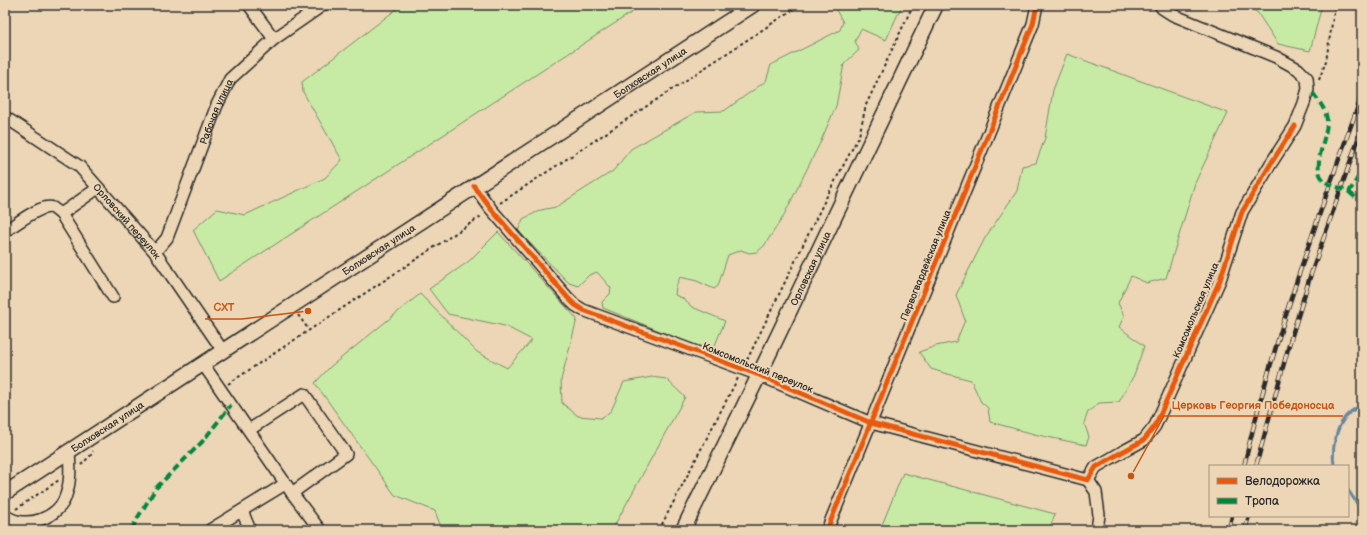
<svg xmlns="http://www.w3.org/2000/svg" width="1367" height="535" viewBox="0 0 1367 535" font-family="'Balsamiq Sans',sans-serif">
<rect width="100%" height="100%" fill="#ecd6b5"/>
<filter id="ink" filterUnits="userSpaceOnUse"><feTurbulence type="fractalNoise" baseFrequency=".025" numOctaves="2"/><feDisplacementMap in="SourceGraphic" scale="8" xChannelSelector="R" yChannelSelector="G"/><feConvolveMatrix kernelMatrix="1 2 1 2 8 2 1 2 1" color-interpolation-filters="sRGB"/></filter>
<g filter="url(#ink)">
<path fill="#c7eba4" stroke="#798b68" d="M402,5H643L219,281L193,230L217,209L245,215L325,178L342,160L303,92L302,82Z
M833,5H902L886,40L861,29L855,41L859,50L844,64L836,106L820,143L783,217L764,246L757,252L749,253L741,250L728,255L718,286L714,289L697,281L680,277L676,287L675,295L682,298L692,307L725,321L712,352L603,308L602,302L610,294L611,288L597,272L589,275L578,286L569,283L518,231L523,219L541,210L556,207L613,171L631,149L696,112L724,111L766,81L771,65L840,30L843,22Z
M1241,5H1322L1310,51L1278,44L1257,12Z
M1067,54L1228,113L1195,183L1166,278L1147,283L1131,276L1118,303L1124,316L1119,327L1144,346L1134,375L1119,402L1099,403L1088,412L1084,423L1089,437L1086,445L1038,435L990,422L988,408L981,402L971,380L944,373L931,369L919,352L936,346L956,342L965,320L956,295L985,238L1017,191L1022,166L1036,163L1045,138L1053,90Z
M498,232L577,319L561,380L562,403L578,416L601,418L611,411L624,382L652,377L666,379L685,397L612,530H442L435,511L395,495L315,383L330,367L420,294L477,352L507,368L532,340L505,326L448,314L429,289L468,262Z
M903,473L1055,514L1049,530H880Z"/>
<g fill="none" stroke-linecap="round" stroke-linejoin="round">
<path stroke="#68869f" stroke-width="3" d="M1334,466C1331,444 1338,413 1362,406
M1348,490L1362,511"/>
<g stroke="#2b2b2b" stroke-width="14">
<g id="minor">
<path d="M249,5L274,39"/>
<path id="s1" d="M5,117L79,166L155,252L223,351"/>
<path d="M474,186L491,209L568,298L575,305L583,310L759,375L871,423L1088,480"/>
<path d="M98,188L61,214L113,297"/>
<path d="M5,231C15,225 42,203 53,208C56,210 59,213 61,214"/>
<path id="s2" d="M155,252L167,238L217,105L230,79L274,39L323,5"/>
<path d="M203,364L292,493L320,530"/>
<path d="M249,430L304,394L346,454L292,493"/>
<path d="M1088,480L1096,467L1122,452L1144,440L1155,426L1220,280L1242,212L1270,165L1295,126L1304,103L1308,89L1307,78L1298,69L1276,57L1173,15L1162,8L1160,5"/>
<path d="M1088,480L1096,492L1099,515L1097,530"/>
<path d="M242,511L250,530"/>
<path d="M5,515C24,531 60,518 66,495C71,481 70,466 69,451"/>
<path d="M210,530L285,484"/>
<path d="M827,530L1033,24L1037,5"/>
</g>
</g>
<g stroke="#2b2b2b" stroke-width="17">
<g id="major">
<path id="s3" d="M5,493L753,5"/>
<path id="s4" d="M683,530L759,375L936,5"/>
</g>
</g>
<path stroke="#2b2b2b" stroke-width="2" stroke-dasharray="3 3" stroke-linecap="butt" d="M1319,80L1326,61L1335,5
M500,203L800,5
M298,315L309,330
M747,360L825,200L859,136L866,105L913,5
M228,384L483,215
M81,465L91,455L93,451
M16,509L59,480
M659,530L738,378"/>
<use href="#minor" stroke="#ecd6b5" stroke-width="11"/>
<use href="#major" stroke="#ecd6b5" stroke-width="14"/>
<g stroke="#2b2b2b" stroke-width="4.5">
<path id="rail" d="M1244,466C1273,340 1318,217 1362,95
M1256,466L1289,345L1310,277L1362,128
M1229,530L1232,516
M1245,530L1249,516"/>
</g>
<use href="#rail" stroke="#ecd6b5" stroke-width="3" stroke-dasharray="9" stroke-linecap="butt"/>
<path stroke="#00873e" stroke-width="4" stroke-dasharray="8 4" stroke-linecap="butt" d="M1313,93C1319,102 1326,109 1327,120C1328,135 1312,166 1322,178C1328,187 1340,186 1349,192L1362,171
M1349,192L1362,203
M132,530L135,522L156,488L202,442L231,405"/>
<g stroke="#ecd6b5" stroke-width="8">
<path id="cycleway" d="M474,186L491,209L568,298L575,305L583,310L759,375L871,423L1088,480L1096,467L1122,452L1144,440L1155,426L1220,280L1242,212L1270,165L1295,126
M827,530L1033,24L1037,5"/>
</g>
<use href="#cycleway" stroke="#e8590c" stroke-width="5"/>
</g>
</g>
<g text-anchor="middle" stroke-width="4" stroke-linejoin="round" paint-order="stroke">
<g font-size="10" fill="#2b2b2b" stroke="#ecd6b5">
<text dy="4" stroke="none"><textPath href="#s3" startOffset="770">Болховская улица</textPath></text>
<text dy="4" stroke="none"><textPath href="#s2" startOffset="154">Рабочая улица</textPath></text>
<text dy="4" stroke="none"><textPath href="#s1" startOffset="162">Орловский переулок</textPath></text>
<text dy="4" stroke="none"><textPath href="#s3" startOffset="446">Болховская улица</textPath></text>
<text transform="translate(925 265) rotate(-68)" y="4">Первогвардейская улица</text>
<text dy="4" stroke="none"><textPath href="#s4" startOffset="291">Орловская улица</textPath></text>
<text transform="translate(1195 310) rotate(-67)" y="4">Комсомольская улица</text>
<text transform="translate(758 367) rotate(22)" y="4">Комсомольский переулок</text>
<text dy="4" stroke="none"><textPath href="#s3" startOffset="122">Болховская улица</textPath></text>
</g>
</g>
<path fill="none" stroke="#cc5211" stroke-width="1.5" d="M308 311L242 319H205M1131 476L1164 416H1343"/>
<g fill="#cc5211" stroke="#ecd6b5" stroke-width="1.5">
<circle cx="308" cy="311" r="4"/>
<circle cx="1131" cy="476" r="4"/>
</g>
<g font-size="11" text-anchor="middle" font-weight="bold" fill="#cc5211" stroke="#ecd6b5" stroke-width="4" stroke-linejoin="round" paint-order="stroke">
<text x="224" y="311">СХТ</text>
<text x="1253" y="409">Церковь Георгия Победоносца</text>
</g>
<rect width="1367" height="535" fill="none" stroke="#ecd6b5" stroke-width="20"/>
<rect x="10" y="10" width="1347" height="515" fill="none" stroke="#2b2b2b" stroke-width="1.5" filter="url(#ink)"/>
<rect x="1209" y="465" width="140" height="52" fill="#ecd6b5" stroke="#9f927e"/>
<rect x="1217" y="478" width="20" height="6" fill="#e8590c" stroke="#9f927e"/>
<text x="1245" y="485" font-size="12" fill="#2b2b2b">Велодорожка</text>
<rect x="1217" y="498" width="20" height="6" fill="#00873e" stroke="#9f927e"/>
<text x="1245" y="505" font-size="12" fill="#2b2b2b">Тропа</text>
</svg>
